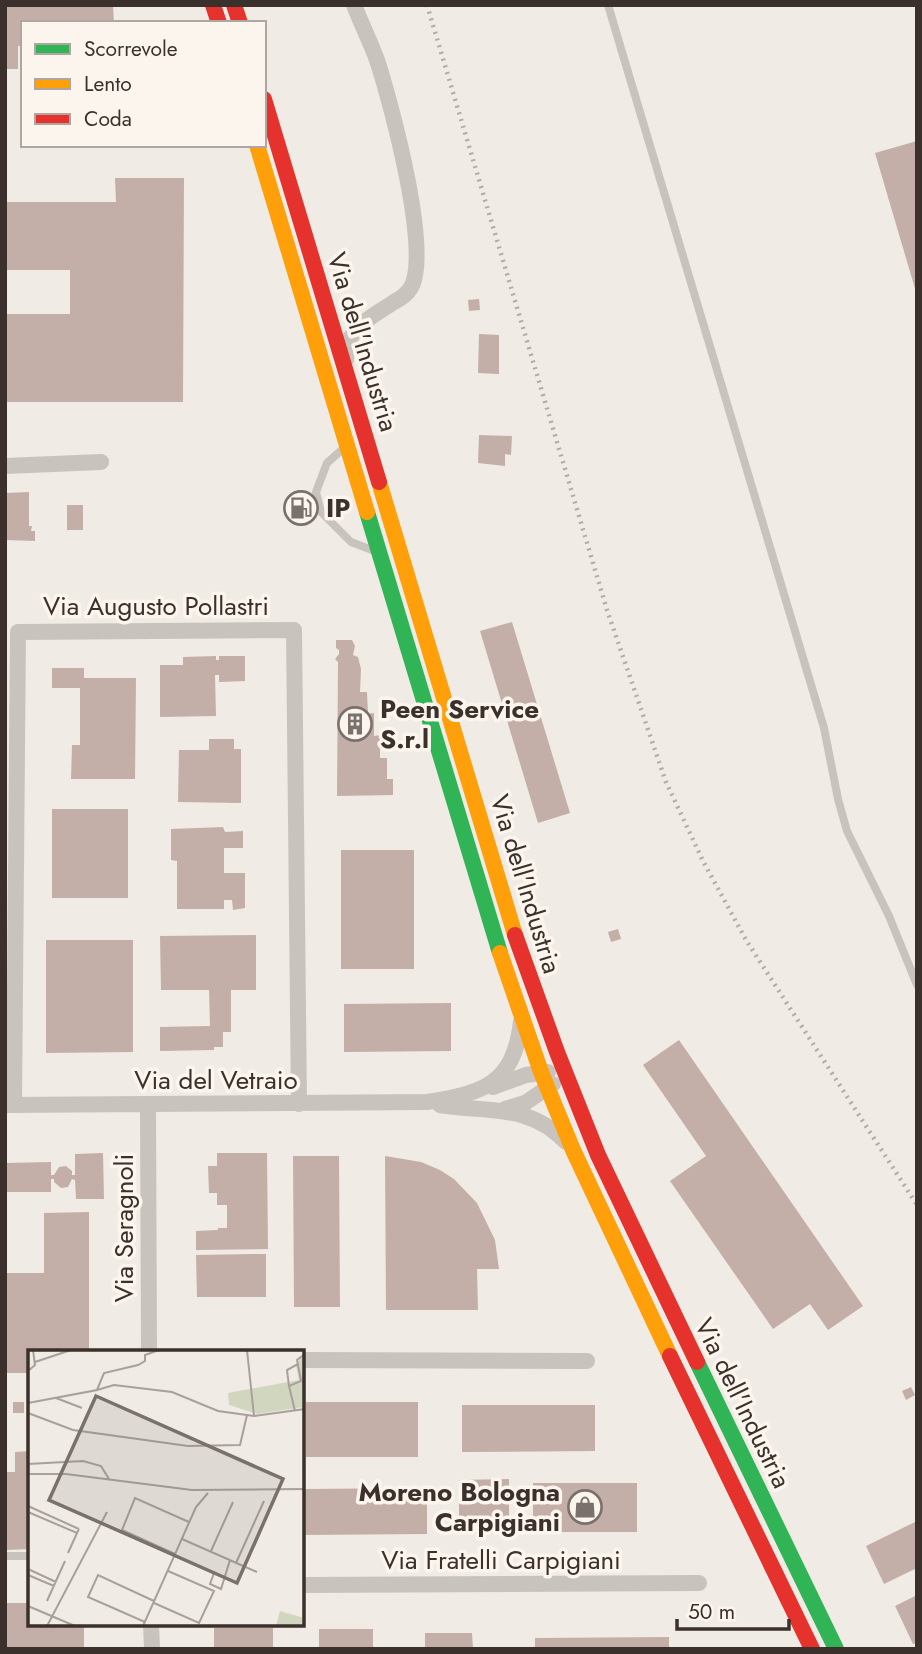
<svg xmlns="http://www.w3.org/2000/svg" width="922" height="1654" viewBox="0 0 922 1654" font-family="Jost,sans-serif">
<rect width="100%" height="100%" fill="#f0ebe5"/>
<path fill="#c3afa7" d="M5,5H113L114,23H23V46H18V69H5Z
M917,141V291L916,292L875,153Z
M115,178H184L183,402H5V314H70V270H5V202H116Z
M479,299L480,310L469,311L468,300Z
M479,334L499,335V374L478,373Z
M479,435L512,436L511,455L505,454V466L478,463Z
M29,492V526H32L31,531H35V541L5,540V493Z
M67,505H83V530H67Z
M512,622L570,813L538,823L480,631Z
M336,640H352L355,646L353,655L358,657L361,669L360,692H367L368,714L374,713V736L380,735V758H387V779H393V795L337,796L338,662L335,659L339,654V650L336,648Z
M216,656V660H219V656H245V681L219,682V675H215L216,716L160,717V665H183V657Z
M52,668H84V678H136L135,779H71L72,745H80V688H52Z
M209,739H234V749H241V803L178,802L179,750H209Z
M52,809H128V898H52Z
M223,827L225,832L243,831V848H224V873H245V908L233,910L232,900H224V909H177V861L171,860V829Z
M341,850H414V969H341Z
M618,929L621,939L611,942L608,932Z
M256,935V990H231V1032H223V1047H214V1050L160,1051V1027L210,1026L209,990H161L160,936Z
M46,940H133V1052L46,1053Z
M451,1003V1051L344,1052V1004Z
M679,1040L863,1306L828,1330L810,1304L773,1329L670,1181L706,1156L643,1065Z
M103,1153L104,1199H76L75,1180L72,1179L68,1187L61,1188L54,1182V1179H51V1192H5V1163L51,1162V1175H54L59,1167L66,1166L72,1171V1175H75V1154Z
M217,1153H267L268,1249L196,1250V1231L218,1230V1228H227V1205H217V1193H209L208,1166H217Z
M293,1156H339L340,1307H294Z
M385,1156L421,1162L440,1170L454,1179L477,1203L495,1240L499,1269H477L478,1310H386Z
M89,1212V1351H30V1373H5V1273H44V1213Z
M254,1254H266V1297H197L196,1255Z
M911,1387L915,1395L906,1400L902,1391Z
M13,1402H24V1413H13Z
M306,1402H418V1457H306Z
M462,1405H595V1451L462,1452Z
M30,1451V1549L5,1550V1472H15V1452Z
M509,1479V1534H459V1480Z
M533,1483H637V1532H533Z
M427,1488V1534L303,1535V1489Z
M917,1521V1568L884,1584L866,1546Z
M917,1595V1643L913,1644L895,1606Z
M5,1603H30V1624H84V1649H5Z
M214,1628H273V1649H214Z
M319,1629H373V1649H319Z
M425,1633H472L473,1649H425Z
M669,1637V1649H535V1638Z"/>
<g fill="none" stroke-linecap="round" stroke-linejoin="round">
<path stroke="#c9c3be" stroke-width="8" d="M608,5L824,728L838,799L847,831L889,916L917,985
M345,447L327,463L316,492L321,512L351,542L372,550
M5,1556H30"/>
<path stroke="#c9c3be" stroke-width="16" d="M346,360C346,327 369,319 394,302C400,299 406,295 410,289C433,256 390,100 377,60C370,41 361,23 354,5
M5,466L101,462
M493,1087L526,1075L548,1072
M5,1105L427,1102C484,1093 514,1084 521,1021
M14,1105L18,632L294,630L299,1104
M148,1105L149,1351
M440,1105C487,1113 529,1103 566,1142
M505,1109L525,1103L553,1084
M303,1360L587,1361
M303,1585L699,1583
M151,1624L152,1649"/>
<path stroke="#30b455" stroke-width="16" d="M367,512L500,953
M697,1362L836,1649"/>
<path stroke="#ff9f0a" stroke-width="16" d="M257,145L367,512
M379,482L515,935
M500,953L541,1072L573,1150L670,1356"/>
<path stroke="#e5322d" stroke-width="16" d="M213,5L219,23
M234,5L240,23
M264,99L379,482
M515,935L557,1052L598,1155L697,1362
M670,1356L812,1649"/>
<path stroke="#b1aca8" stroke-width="4.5" stroke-dasharray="2 5" stroke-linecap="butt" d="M427,5L607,610L666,782L703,861L746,940L917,1205"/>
</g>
<defs>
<g id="fuel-ring" transform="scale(1.75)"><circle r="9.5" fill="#fbf5ee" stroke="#7a716c" stroke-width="1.5"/><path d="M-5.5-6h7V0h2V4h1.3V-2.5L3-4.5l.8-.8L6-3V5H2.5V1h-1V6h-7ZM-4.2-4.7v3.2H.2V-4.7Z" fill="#7a716c"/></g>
<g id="building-ring" transform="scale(1.75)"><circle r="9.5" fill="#fbf5ee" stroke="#7a716c" stroke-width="1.5"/><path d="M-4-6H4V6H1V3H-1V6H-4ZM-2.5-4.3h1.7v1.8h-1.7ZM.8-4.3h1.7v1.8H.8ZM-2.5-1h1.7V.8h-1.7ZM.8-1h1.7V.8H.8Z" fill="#7a716c"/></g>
<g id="shop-ring" transform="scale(1.75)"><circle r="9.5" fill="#fbf5ee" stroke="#7a716c" stroke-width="1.5"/><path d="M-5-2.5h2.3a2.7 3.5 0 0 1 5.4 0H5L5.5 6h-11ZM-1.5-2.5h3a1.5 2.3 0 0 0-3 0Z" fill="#7a716c"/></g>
</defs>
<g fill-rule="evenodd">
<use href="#fuel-ring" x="301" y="508"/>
<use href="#building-ring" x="355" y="724"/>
<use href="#shop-ring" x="585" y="1507"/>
</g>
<g text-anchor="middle" stroke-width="7" stroke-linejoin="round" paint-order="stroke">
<g font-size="26" fill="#3b302b" stroke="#fbf5ee">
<text transform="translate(363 342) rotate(73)" y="9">Via dell'Industria</text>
<text x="156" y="615">Via Augusto Pollastri</text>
<text transform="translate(526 884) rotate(73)" y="9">Via dell'Industria</text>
<text x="216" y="1089">Via del Vetraio</text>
<text transform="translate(124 1228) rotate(-90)" y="9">Via Seragnoli</text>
<text transform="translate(743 1403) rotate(64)" y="9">Via dell'Industria</text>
<text x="501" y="1569">Via Fratelli Carpigiani</text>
</g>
<g font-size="26" font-weight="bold" fill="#3b302b" stroke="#fbf5ee" text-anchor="start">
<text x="326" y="517">IP</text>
<text x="380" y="718">Peen Service<tspan x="380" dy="30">S.r.l</tspan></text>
<text x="560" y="1501" text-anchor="end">Moreno Bologna<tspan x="560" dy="30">Carpigiani</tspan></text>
</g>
</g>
<g transform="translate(28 1350)">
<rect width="276" height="276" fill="#f0ebe5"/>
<path d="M276,3V57L229,64L201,55L200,43L271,30L268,15ZM252,261L276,268L275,276H248Z" fill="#d1d6bf"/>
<path fill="none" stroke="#a8a09b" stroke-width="2" d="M219,0L226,66M7,12L43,0M0,21L7,15L5,0M261,36L259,20L270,14M69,40L86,35L144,42L190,61L226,66L277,59M28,48L54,58M0,53L69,40L76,23L110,15L117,11V5L131,0M267,61L261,36L273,31L269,10L277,4M0,63L45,80L160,96L212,95L219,65M0,114L55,111L73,116L81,129M0,124H38L164,140L277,139M0,156L51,179M0,162L49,183L51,179M154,189L229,222M183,201L205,152M40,203L49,183M147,204L94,180L107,148L161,172M208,213L236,151M0,219L28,232M182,221L186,223L182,234L193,239L202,210M0,225L26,236M19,251L37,211M126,253L171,273L186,241L140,221M0,256L47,276M117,272L60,247L70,225L126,251M19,276L79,162M115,276L168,157L180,143"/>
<path fill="#7a716c" fill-opacity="0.15" stroke="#7a716c" stroke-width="3.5" d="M68,46L255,129L209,233L21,150Z"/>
<rect width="276" height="276" fill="none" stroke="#3b302b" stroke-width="3.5"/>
</g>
<rect width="922" height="1654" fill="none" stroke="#3b302b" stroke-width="14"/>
<rect x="21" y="21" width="245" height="126" fill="#fbf5ee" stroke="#aea6a0" stroke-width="2"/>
<rect x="35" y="44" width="35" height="10" fill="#30b455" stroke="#aea6a0" stroke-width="2"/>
<text x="84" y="56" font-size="21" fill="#3b302b">Scorrevole</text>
<rect x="35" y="79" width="35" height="10" fill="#ff9f0a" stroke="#aea6a0" stroke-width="2"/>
<text x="84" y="91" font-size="21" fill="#3b302b">Lento</text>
<rect x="35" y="114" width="35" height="10" fill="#e5322d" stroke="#aea6a0" stroke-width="2"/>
<text x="84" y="126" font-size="21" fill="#3b302b">Coda</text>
<path d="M677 1619v10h112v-10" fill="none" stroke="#3b302b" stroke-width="3.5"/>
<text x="688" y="1619" font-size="21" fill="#3b302b" stroke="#fbf5ee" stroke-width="5" paint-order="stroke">50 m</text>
</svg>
